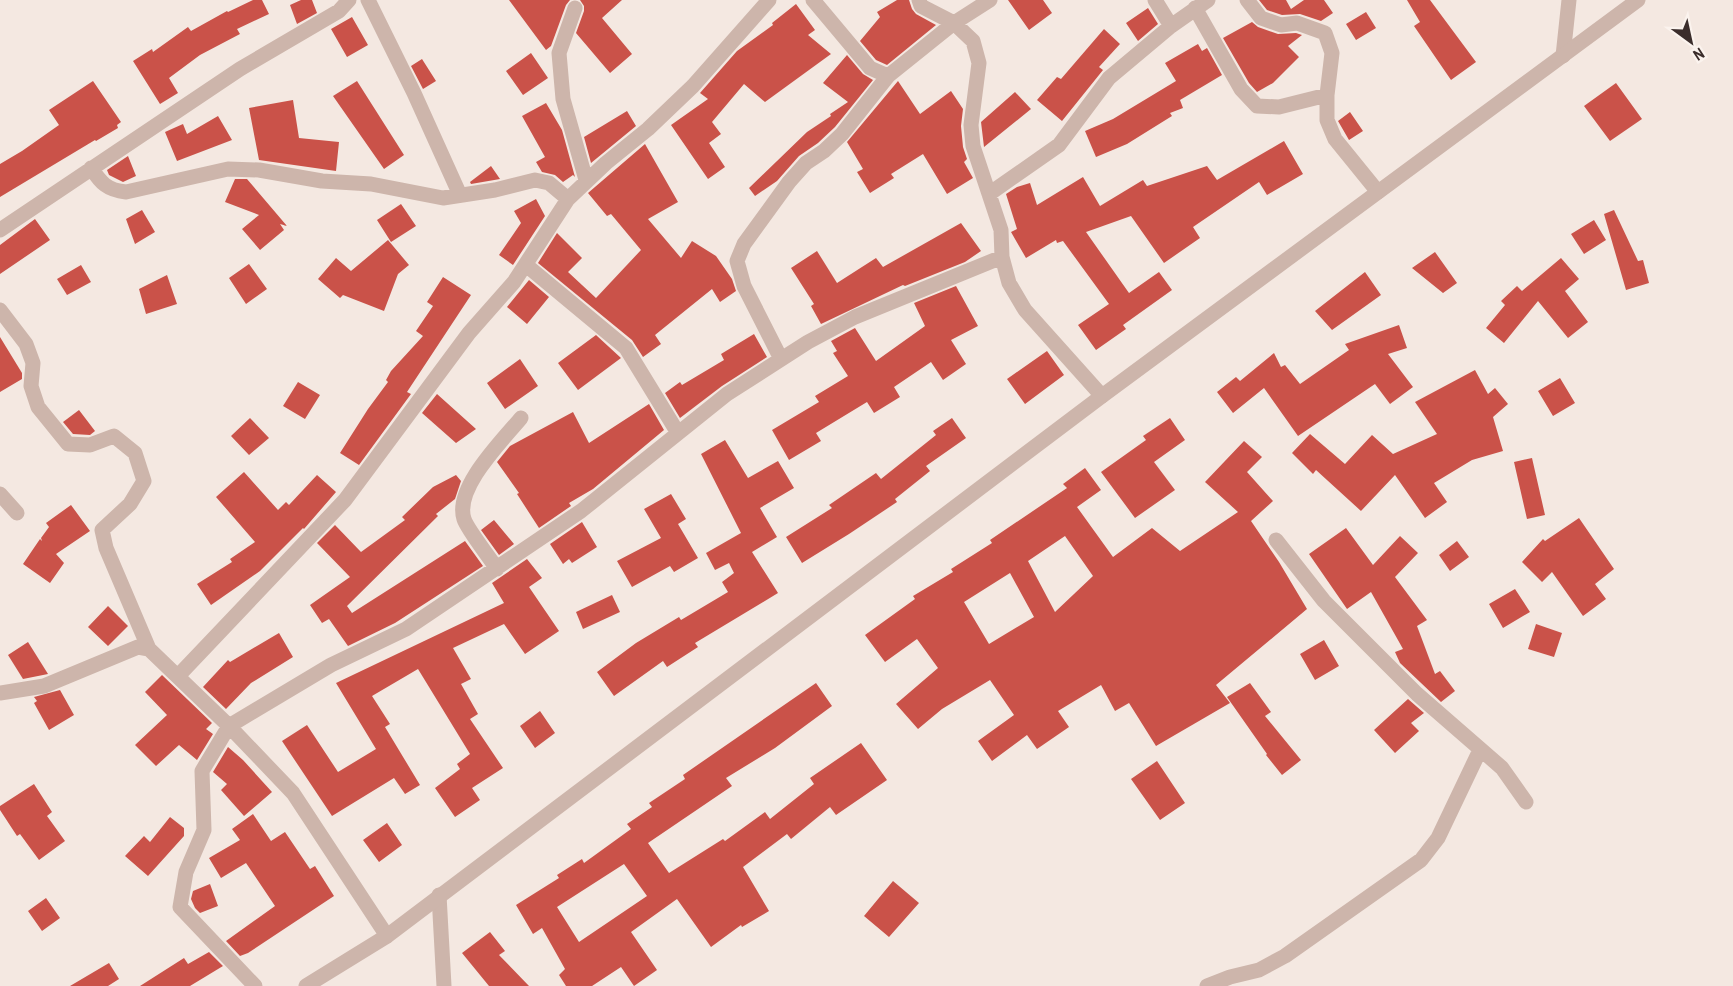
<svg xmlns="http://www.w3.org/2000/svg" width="1733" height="986" viewBox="0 0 1733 986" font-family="'Archivo Narrow',sans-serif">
<rect width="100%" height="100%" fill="#f4e8e1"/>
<path fill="#ca5249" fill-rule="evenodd" d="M253,0H262L269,14L237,29L240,34L200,55L169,78L178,93L160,104L133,61L152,49L153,52L188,27L191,31L227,11L228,12Z
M301,0H312L317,13L297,24L290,5Z
M509,0H570L566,5L551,46L546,50Z
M580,0H622L602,18L632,54L610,73L576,33L584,11V6Z
M897,0H909L912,9L916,14L936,25L887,65L876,60L860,41L880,17L877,12Z
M1008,0H1043L1052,13L1029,30Z
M1259,0H1286L1291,9L1304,0H1324L1333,13L1321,21L1300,14L1282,15L1267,10Z
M1407,0H1430L1476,62L1451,80L1414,26L1420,22Z
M796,4L815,30L808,35L831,54L765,102L744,84L712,122L721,134L709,143L725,167L708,179L671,125L708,99L700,93L737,51L773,25L772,23Z
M1148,8L1158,24L1138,41L1126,23Z
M1366,12L1376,28L1356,40L1346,24Z
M352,17L368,45L347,57L331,29Z
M1252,22L1258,27L1278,34L1296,33L1302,35L1288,46L1299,57L1273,83L1257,92L1249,83L1223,38Z
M1104,29L1120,44L1099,67L1103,70L1062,121L1037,100L1057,77L1061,79Z
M1198,44L1202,51L1207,48L1222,75L1180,100L1183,108L1170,113L1172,116L1127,144L1096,157L1085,131L1113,119L1176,81L1165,63Z
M531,53L548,78L523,95L506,71Z
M847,55L863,74L873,80L835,127L818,143L799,156L777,181L755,196L749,188L807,132L831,116L830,114L848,102L823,83Z
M422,59L436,81L423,89L411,66Z
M93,81L121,122L117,125L118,128L96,141L95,140L0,197V164L22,151L59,125L49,110Z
M357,81L404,155L384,169L333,96Z
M898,81L920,114L951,91L963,109L961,126L963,147L967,159L964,162L973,178L947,194L923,154L891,174L894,178L870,193L857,172L863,169L847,142Z
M1616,83L1642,119L1610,141L1584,106Z
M1015,92L1031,109L984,147L981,122Z
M293,100L299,138L339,142L336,171L259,160L249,108Z
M546,103L562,130L575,177L573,175L563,182L555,175L542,172L536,162L545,157L522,116Z
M627,111L636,126L591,163L584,137Z
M1350,112L1363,131L1349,140L1338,121Z
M218,116L232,140L177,161L165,132L183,124L187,134Z
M1284,141L1303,174L1267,195L1259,182L1193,227L1200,238L1164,263L1131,216L1086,232L1129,293L1159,272L1172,290L1123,325L1126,329L1096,350L1078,325L1109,304L1063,241L1057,243L1056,240L1026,258L1011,232L1017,229L1006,194L1017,187L1030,183L1037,205L1083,177L1100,206L1143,180L1147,186L1207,166L1217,180Z
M645,144L678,202L648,219L681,258L692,241L716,256L732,279L736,291L720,302L712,289L655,335L661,344L643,357L632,340L538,263L557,233L582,258L568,272L596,298L641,250L611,214L607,216L588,193Z
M128,156L136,176L123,182L109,175L107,170Z
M491,166L500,179L471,184L470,182Z
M235,179H247L287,226L280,224L284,230L260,250L242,229L259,215L225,202Z
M536,199L545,216L513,265L499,255L521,223L514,211Z
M401,204L416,226L391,242L377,220Z
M142,210L155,232L135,244L126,219Z
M1614,210L1638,261L1643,260L1649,283L1626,290L1604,214Z
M35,219L50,240L0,274V245Z
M1594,220L1606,240L1584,254L1571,234Z
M961,223L981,251L965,262L905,286L903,285L821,324L811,306L814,304L791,268L817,251L837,283L876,258L883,267Z
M388,240L409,265L398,274L384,311L343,295L340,298L318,279L336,258L351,271Z
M1435,252L1457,283L1443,293L1412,268Z
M1561,258L1579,279L1565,291L1588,322L1568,338L1538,301L1504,343L1486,328L1505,305L1501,301L1517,286L1522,291Z
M249,264L267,289L246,304L229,278Z
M81,265L91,282L67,295L57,279Z
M1365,272L1381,295L1332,330L1315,311Z
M167,275L177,304L146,314L139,289Z
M443,277L471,295L407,392L411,394L359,465L340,453L368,409L388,382L386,380L391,371L423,336L416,331L433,306L427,302Z
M529,280L549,297L527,324L507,307Z
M956,286L978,326L951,340L966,364L943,380L931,362L894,387L900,397L874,413L867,402L816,433L821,441L789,460L772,430L819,402L815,396L848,376L833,353L837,351L831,341L855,328L876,361L925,326L914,303Z
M1399,325L1407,348L1388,354L1413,387L1390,404L1375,384L1298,436L1264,388L1233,413L1217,392L1236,377L1240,381L1274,353L1281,367L1285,365L1300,384L1349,350L1345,344Z
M754,334L767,357L722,386L680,418L665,393L680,382L682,385L724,360L721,354Z
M596,335L621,358L578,390L558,363Z
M0,337L22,373V379L0,392Z
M1047,351L1064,375L1025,404L1007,379Z
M520,359L538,386L505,409L487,383Z
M1475,370L1488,394L1495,388L1508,404L1493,417L1503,451L1472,460L1434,483L1447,502L1425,518L1395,475L1361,511L1316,470L1313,474L1292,453L1310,434L1345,464L1372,435L1393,454L1437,434L1415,402Z
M1560,378L1575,403L1553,416L1538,391Z
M298,382L320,395L305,419L283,406Z
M437,394L476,429L456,443L422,413Z
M649,404L664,430L593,489L569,503L571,506L539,528L517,494L519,493L497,462L510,446L573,412L589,443Z
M79,410L95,431L90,435L73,434L63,422Z
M250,418L269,438L249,455L231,436Z
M952,418L966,438L926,466L930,471L895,499L897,502L849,534L802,563L786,537L832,508L829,505L876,473L881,479L936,435L933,431Z
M1170,418L1185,440L1154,462L1175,490L1135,518L1101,472L1146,440L1143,436Z
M725,440L748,478L778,461L794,488L760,508L777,537L752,552L778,593L695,643L698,647L667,667L663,661L614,696L597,672L636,643L679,617L681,620L728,592L722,582L734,573L729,563L715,570L706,553L741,533L701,454Z
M1244,441L1262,457L1247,472L1273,501L1251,521L1279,562L1307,609L1216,685L1230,703L1156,746L1129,703L1115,711L1101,685L1058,711L1069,727L1037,749L1027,735L992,761L978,741L1014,715L990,680L942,709L918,729L896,704L938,668L917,639L885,662L865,635L915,599L913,596L953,572L951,569L992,543L990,540L1067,488L1063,484L1085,468L1101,490L1077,507L1113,557L1152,528L1180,551L1238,512L1205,482ZM1065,536L1093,576L1055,612L1028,561ZM1010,573L1034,617L989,644L964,602Z
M1532,458L1545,515L1527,519L1514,462Z
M244,472L278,510L286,502L289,505L317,475L336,492L304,529L303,528L260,571L211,605L197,584L232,562L230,559L255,542L216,497Z
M456,475L461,481L455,499L436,514L438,516L347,606L352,613L465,541L483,566L395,623L348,646L329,619L322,623L310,605L350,577L317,543L335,525L361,552L405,520L402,517L433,487Z
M671,494L686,519L678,524L698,558L674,572L670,566L632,587L617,561L661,538L644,509Z
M71,505L90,531L56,554L64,563L50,583L23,564L40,539L42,541L41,538L49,527L46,523Z
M1579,518L1614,569L1595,584L1606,599L1583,616L1552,572L1542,582L1522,562L1543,539L1545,541Z
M494,520L514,544L499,555L481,530Z
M582,522L597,547L572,563L569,559L563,564L550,544Z
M1346,528L1373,565L1400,536L1418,553L1395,577L1427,620L1417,626L1435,674L1440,671L1455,691L1441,702L1400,663L1395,652L1403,649L1371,592L1347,609L1309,554Z
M1457,541L1469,557L1450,571L1439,555Z
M527,559L542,578L529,587L559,631L525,654L504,624L453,648L471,679L461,684L478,714L470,719L503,768L472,788L480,800L455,817L435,788L460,769L457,764L470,754L418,669L372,696L390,724L385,727L420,785L405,794L394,778L332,816L282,741L307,725L338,772L376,749L336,683L504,603L492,583Z
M1515,589L1530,612L1503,628L1489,604Z
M612,595L620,612L583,629L576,612Z
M108,606L128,626L108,646L88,627Z
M1536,624L1562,633L1554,657L1528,649Z
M279,633L293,657L251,683L226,709L203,687L228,660L230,662Z
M1324,640L1339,666L1315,680L1300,654Z
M28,642L48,674L23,679L8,655Z
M162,675L212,723L206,729L213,734L197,760L179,745L156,766L135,745L167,715L145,692Z
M816,683L832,706L775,748L726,778L732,786L648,843L669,873L723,839L725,841L765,812L770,819L814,784L810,778L861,743L887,780L836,815L830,807L791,839L787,834L743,867L769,911L742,927L741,925L711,947L677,899L631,932L657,970L634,986L621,967L592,986H566L559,975L565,969L542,928L533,934L516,905L559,878L557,875L582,859L584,863L631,829L627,824L652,807L649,803L685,779L683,775ZM624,864L647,896L579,942L557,907Z
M1250,683L1271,712L1265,716L1301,760L1282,775L1266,755L1267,754L1227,697Z
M60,690L74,715L49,730L34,703L37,701L34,697Z
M1408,699L1424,713L1411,723L1419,731L1395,753L1374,730Z
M540,711L555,733L535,748L520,726Z
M228,747L243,760L272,792L244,816L221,790L227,784L213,772Z
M1157,761L1185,803L1160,820L1131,779Z
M34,784L52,812L47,816L65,841L39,860L20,834L17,836L0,810V806Z
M253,814L271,841L285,832L310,869L315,866L334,896L248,953L240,956L226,941L275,906L246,863L221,878L209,858L240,840L232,829Z
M170,817L184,828V836L148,876L125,856L144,836L150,842Z
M387,823L402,845L379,862L363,840Z
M893,881L919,903L889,937L864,916Z
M210,884L218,906L200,913L195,908L191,899L193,891Z
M46,898L60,918L42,931L28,911Z
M490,932L505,951L499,955L529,986H489L462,953Z
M209,952L223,966L190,986H140L184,958L188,964Z
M109,963L119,979L108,986H70Z"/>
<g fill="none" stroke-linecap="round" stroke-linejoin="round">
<path stroke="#cdb5ab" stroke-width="15" d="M368,0L414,93L460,195
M813,0L870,68L888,76
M919,0L921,6L954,23L973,41L979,63L971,125L973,146L1001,230L1002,257
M1155,0L1171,26
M1247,0L1261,18L1281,25L1297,23L1325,33L1332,53L1327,95V120L1335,139L1378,192
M575,8L559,53L563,99L586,180
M1195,8L1241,89L1257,106L1279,107L1327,95
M1563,56L1569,0
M91,168C101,183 107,190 126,192L228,169L259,170L322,181L371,184L443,198L495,190L535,180L549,183L568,199
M989,194L1059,145L1109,78L1171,26L1208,0
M0,230L240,69L339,11L349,0
M526,265L626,348L678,433
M0,310L26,344L33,363L31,386L38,407L68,444L90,445L114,436L135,453L144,481L130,504L102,530L106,548L149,649
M781,359L744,286L737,261L744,244L789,182L806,163L824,151L842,134L888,76L954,23L990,0
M0,494L17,513
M1276,540L1324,601L1417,694L1502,768L1526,802
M497,569C490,558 467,529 464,519C454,488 502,441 521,418
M178,676L345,500L469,333L514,282L568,199L606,163L648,129L693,86L769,0
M0,693L44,686L138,647L149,649L229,726L293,793L387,936
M439,895L444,986
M255,986L180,907L186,872L204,830L202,771L229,726L331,665L406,629L581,511L727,394L808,342L855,317L1002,257L1009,283L1025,310L1102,396
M1207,986L1230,977L1259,970L1285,956L1421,860L1438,838L1480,750"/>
<path stroke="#cdb5ab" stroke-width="15" d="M306,986L387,936L1102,396L1638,0"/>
</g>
<g transform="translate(1691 42) rotate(147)" stroke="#fbf3ee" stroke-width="4.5" paint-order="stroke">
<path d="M0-4.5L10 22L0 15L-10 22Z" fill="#3b2d2b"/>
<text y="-9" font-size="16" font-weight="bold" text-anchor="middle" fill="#3b2d2b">N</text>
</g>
</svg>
